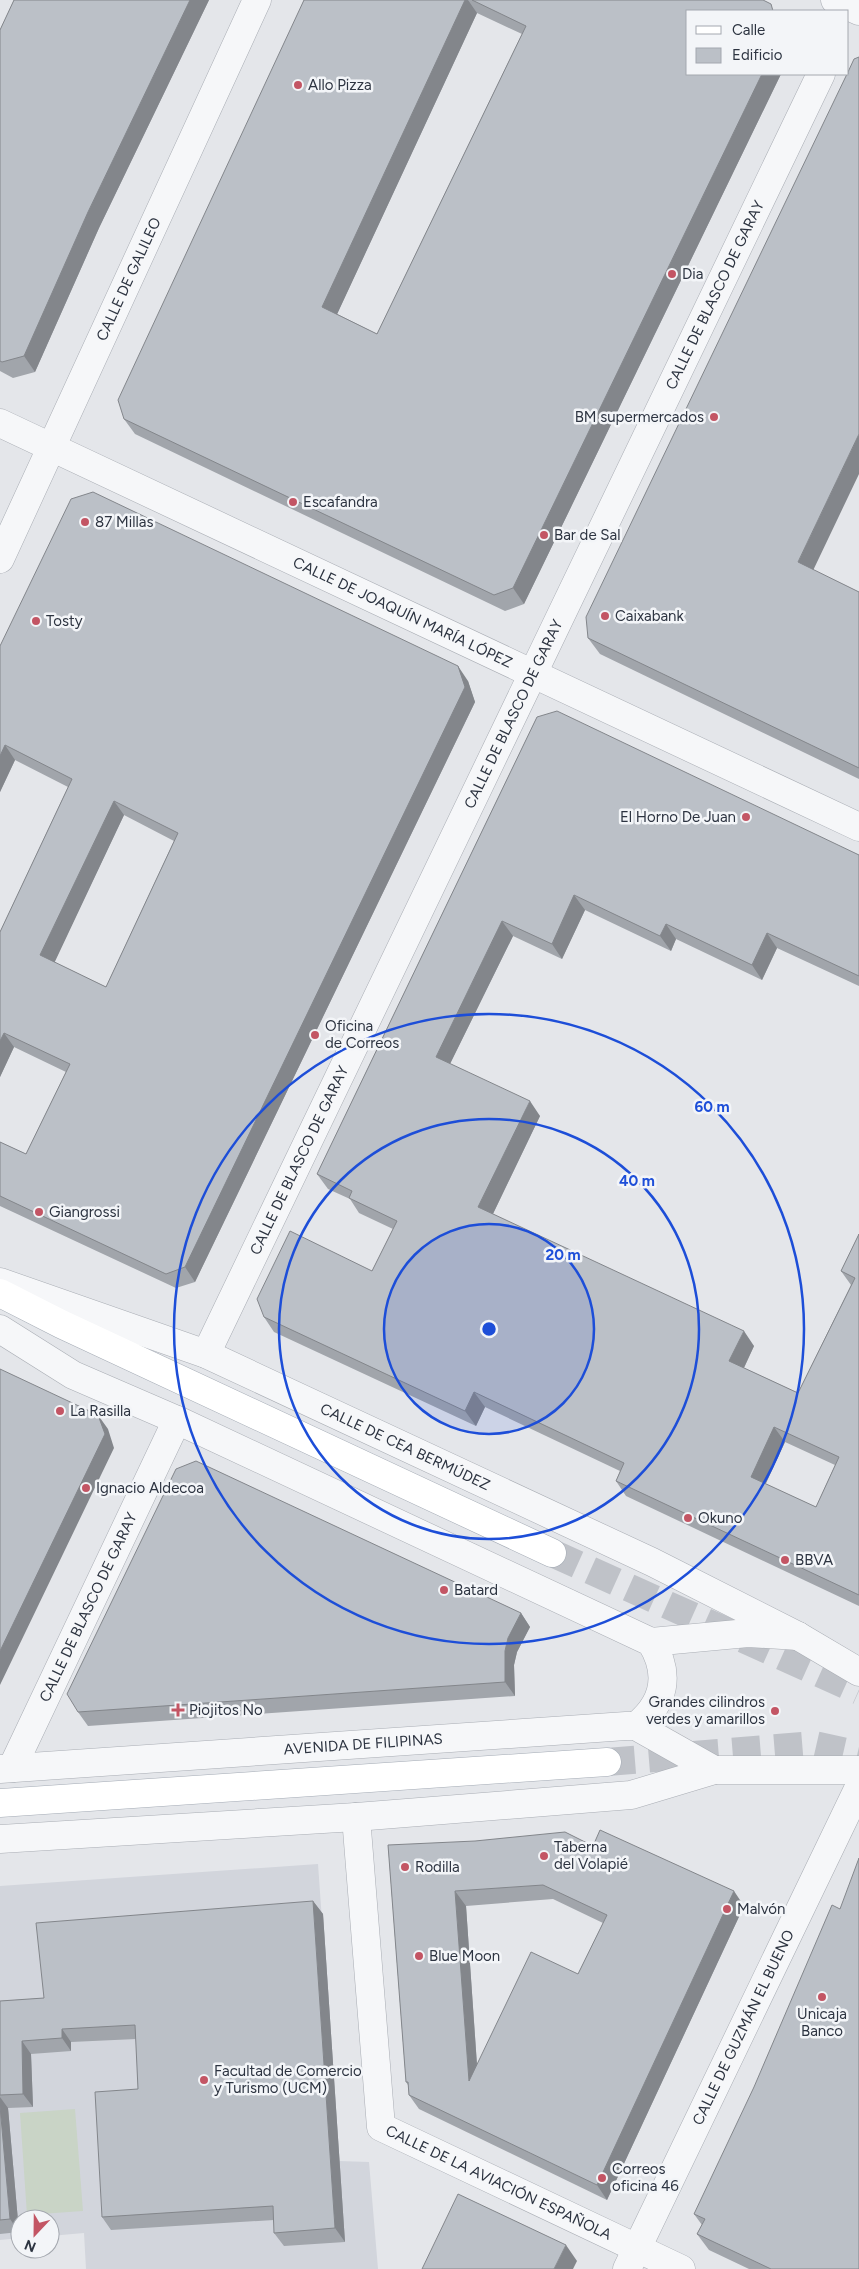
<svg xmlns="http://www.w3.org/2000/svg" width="859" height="2269" viewBox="0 0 859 2269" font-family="Figtree,sans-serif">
<rect width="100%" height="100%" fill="#e4e6ea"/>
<path fill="#d2d5dc" d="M318,1864L339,2161L369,2162L378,2269H86L84,2233L50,2236V2219H20V2238L0,2240V1886Z"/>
<path fill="#c9d4c6" d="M75,2109L83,2211L27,2215L20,2113Z"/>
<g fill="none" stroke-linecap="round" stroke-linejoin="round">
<path stroke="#bfc2c8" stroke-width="28" stroke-dasharray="28 14" stroke-linecap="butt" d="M552,1553L859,1691
M607,1762L815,1745L859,1755"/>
<g stroke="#a9adb4" stroke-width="29">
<g id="minor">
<path d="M835,0L859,11"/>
<path id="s1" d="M0,423L859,827"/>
<path id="s2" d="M0,559L257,0"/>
<path d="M0,1329L73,1375L177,1420L651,1642C671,1674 665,1703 636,1726"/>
<path id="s3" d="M206,1354L821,74"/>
<path d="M651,1642L748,1633L798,1636"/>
<path id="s4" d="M12,1768L177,1420"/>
<path id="s5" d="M356,1817L381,2127L681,2269"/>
</g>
</g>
<g stroke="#a9adb4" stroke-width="29">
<g id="tertiary">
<path id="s6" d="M0,1282L206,1354L652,1562L798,1636L859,1672"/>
<path id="s7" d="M0,1769L626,1726H636L714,1770"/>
<path d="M0,1839L356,1817L631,1795L714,1770H859"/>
<path id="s8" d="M627,2269L859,1787"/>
</g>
</g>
<g stroke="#a4abb5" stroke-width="29">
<path id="primary" d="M0,1293L61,1324L552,1553
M0,1803L607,1762"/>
</g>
<use href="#minor" stroke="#f6f7f9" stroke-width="28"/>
<use href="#tertiary" stroke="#f6f7f9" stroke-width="28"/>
<use href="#primary" stroke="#fff" stroke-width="28"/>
</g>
<path fill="#a1a5ab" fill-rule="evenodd" d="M14,0H209L99,228L35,372L13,378L0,371V30Z
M304,0H763L688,74H781L524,604L505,611L135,434L124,419ZM477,13L522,34L377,334L337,314Z
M813,570L859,592V779L600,654L588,638Z
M0,646L468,681L475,702L195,1282L176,1288L0,1206V1142L26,1154L66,1072L14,1047L0,1077V932L68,787L15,760L0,792ZM124,815L174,841L106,987L54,962Z
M537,717L859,855V986L777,948L762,980L676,939L671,951L585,910L562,959L513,936L450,1064L540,1116L493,1214L754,1346L744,1368L798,1393L851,1285L841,1271L859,1234V1606L626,1496L616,1481L620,1471L485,1407L476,1426L274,1332L264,1317L372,1271L393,1229L359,1213L350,1199L328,1189L317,1174ZM785,1442L835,1465L816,1507L765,1484Z
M521,1613L530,1627L517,1652L514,1665L515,1696L88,1726L78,1712Z
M388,1845L593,1846L744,1906L607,2200L419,2109L409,2095L408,2085L406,2082ZM553,1899L603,1923L578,1974L477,2064L466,1906Z
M313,1901L323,1914L345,2242L284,2246L274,2233V2220L111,2230L102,2217L138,2089L136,2039L71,2042V2051L31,2054L33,2107L8,2108L19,2232L0,2234V2001L44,1998Z
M694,2214L859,2269H749L709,2250L697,2234L702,2225Z"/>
<path fill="#83868b" d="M190,0H209L99,228L35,372L24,356L88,212Z
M465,0H468L477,13L333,323L322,307Z
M762,74H781L524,604L513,588Z
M859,434V474L809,579L798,562Z
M458,666L468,681L475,702L195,1282L185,1267Z
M5,745L15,760L0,792V756Z
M114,801L124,815L51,970L40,955Z
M574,895L585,910L562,959L552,944Z
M502,921L513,936L446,1072L436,1057Z
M666,924L676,939L671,951L660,936Z
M767,933L777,948L762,980L752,965Z
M4,1033L14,1047L0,1077V1041Z
M530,1101L540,1116L489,1222L478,1207Z
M744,1331L754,1346L740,1376L729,1361Z
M474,1392L485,1407L476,1426L465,1411Z
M98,1415L108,1429L114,1448L0,1685V1651Z
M774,1427L785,1442L762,1492L751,1477Z
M521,1613L530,1627L517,1652L514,1665L515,1696L505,1682V1651L508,1638Z
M455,1891L466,1906L479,2095L469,2081Z
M734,1891L744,1906L607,2200L597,2185Z
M313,1901L323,1914L345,2242L335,2228Z
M62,2029L71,2042V2051L62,2038Z
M22,2041L31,2054L33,2107L23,2094Z
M0,2097L8,2108L19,2232L10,2219L0,2106Z
M566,2245L577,2261L573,2269H554Z"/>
<path fill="#bbc0c7" stroke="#83868b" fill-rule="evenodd" d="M14,0H190L88,212L24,356L2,362L0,361V30Z
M304,0H465L322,307L377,334L526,26L472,0H763L771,4L773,11H688V74H762L513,588L494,595L124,419L118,400Z
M859,57V434L798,562L859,592V768L588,638L586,617L847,74H848V72L854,59Z
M93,492L458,666L465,687L185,1267L166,1274L0,1196V1142L26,1154L70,1064L4,1033L0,1041V932L72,779L5,745L0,756V646L71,499ZM114,801L178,833L106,987L40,955Z
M557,711L859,855V976L767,933L752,965L666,924L660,936L574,895L552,944L502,921L436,1057L530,1101L478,1207L744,1331L729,1361L798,1393L855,1278L841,1271L859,1234V1595L616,1481L624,1463L474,1392L465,1411L264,1317L257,1299L290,1231L372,1271L397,1221L349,1198L352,1191L317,1174L537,717ZM774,1427L839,1457L816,1507L751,1477Z
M0,1369L98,1415L105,1434L0,1651Z
M196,1461L521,1613L508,1638L505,1651V1682L78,1712L67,1694L176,1469Z
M600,1830L734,1891L597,2185L409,2095L408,2082H406L388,1845L475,1841L565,1832L593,1846ZM543,1885L607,1915L578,1974L531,1952L469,2081L455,1891Z
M859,1858V2269H771L697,2234L705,2219L694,2214L754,2087L832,1905L840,1909Z
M313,1901L335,2228L274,2233L273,2206L102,2217L95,2092L138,2089L135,2025L62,2029V2038L22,2041L23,2094L0,2095V2001L44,1998L36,1923Z
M0,2106L10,2219L0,2220Z
M458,2194L566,2245L554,2269H422Z"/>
<circle cx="489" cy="1329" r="105" fill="#1d4ed8" fill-opacity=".12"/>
<g fill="none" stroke="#1d4ed8" stroke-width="2.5">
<circle cx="489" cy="1329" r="105"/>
<circle cx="489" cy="1329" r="210"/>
<circle cx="489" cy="1329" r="315"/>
</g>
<g fill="#c35564" stroke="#f3f5f8" stroke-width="2">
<circle cx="298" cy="85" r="5"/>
<circle cx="672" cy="274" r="5"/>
<circle cx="714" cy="417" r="5"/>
<circle cx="293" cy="502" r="5"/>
<circle cx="85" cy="522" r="5"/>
<circle cx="544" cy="535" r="5"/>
<circle cx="605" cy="616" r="5"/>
<circle cx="36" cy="621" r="5"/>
<circle cx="746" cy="817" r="5"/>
<circle cx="315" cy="1035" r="5"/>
<circle cx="39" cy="1212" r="5"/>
<circle cx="60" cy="1411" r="5"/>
<circle cx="86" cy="1488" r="5"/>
<circle cx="688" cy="1518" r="5"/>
<circle cx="785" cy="1560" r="5"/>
<circle cx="444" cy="1590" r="5"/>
<path d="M175.5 1702.5h5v5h5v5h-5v5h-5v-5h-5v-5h5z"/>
<circle cx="775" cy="1711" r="5"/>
<circle cx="544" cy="1856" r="5"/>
<circle cx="405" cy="1867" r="5"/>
<circle cx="727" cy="1909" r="5"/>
<circle cx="419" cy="1956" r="5"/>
<circle cx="822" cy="1997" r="5"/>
<circle cx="204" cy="2080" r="5"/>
<circle cx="602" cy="2178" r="5"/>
</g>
<g text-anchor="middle" stroke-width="5" stroke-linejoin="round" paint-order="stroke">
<g font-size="15" fill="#2d3441" stroke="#f3f5f8" text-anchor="start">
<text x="308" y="90">Allo Pizza</text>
<text x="682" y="279">Dia</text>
<text x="704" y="422" text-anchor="end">BM supermercados</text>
<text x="303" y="507">Escafandra</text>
<text x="95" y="527">87 Millas</text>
<text x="554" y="540">Bar de Sal</text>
<text x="615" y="621">Caixabank</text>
<text x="46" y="626">Tosty</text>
<text x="736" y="822" text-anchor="end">El Horno De Juan</text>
<text x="325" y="1031">Oficina<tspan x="325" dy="17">de Correos</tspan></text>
<text x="49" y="1217">Giangrossi</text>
<text x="70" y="1416">La Rasilla</text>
<text x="96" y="1493">Ignacio Aldecoa</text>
<text x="698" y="1523">Okuno</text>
<text x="795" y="1565">BBVA</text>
<text x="454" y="1595">Batard</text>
<text x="765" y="1707" text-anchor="end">Grandes cilindros<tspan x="765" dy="17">verdes y amarillos</tspan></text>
<text x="189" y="1715">Piojitos No</text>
<text x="554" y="1852">Taberna<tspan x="554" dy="17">del Volapié</tspan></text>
<text x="415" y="1872">Rodilla</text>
<text x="737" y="1914">Malvón</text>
<text x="429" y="1961">Blue Moon</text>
<text x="822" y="2019" text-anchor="middle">Unicaja<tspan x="822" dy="17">Banco</tspan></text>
<text x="214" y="2076">Facultad de Comercio<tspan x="214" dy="17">y Turismo (UCM)</tspan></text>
<text x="612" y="2174">Correos<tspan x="612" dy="17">oficina 46</tspan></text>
</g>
<g font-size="15" fill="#2d3441" stroke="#f3f5f8">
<text dy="5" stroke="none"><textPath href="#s2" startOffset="308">CALLE DE GALILEO</textPath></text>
<text dy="5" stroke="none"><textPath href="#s3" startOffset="1175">CALLE DE BLASCO DE GARAY</textPath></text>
<text dy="5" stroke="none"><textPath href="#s1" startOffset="445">CALLE DE JOAQUÍN MARÍA LÓPEZ</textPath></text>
<text dy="5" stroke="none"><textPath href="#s3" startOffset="710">CALLE DE BLASCO DE GARAY</textPath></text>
<text dy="5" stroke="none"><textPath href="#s3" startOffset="215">CALLE DE BLASCO DE GARAY</textPath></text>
<text dy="5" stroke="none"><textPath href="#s6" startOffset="438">CALLE DE CEA BERMÚDEZ</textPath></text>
<text dy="5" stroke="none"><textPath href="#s4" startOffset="178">CALLE DE BLASCO DE GARAY</textPath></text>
<text dy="5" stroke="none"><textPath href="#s7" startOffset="364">AVENIDA DE FILIPINAS</textPath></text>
<text dy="5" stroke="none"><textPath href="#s8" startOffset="268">CALLE DE GUZMÁN EL BUENO</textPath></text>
<text dy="5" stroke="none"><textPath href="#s5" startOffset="441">CALLE DE LA AVIACIÓN ESPAÑOLA</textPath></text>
</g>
</g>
<circle cx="489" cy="1329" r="8" fill="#1d4ed8" stroke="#f3f5f8" stroke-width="2.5"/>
<g font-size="15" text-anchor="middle" font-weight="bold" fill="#1d4ed8" stroke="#f3f5f8" stroke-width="5" stroke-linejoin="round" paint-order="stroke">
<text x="712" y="1112">60 m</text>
<text x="637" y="1186">40 m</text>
<text x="563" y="1260">20 m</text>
</g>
<rect x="686" y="10" width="162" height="65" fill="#f3f5f8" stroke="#a4a8af"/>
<rect x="696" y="26" width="25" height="8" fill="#ffffff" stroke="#a4a8af"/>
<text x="732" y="35" font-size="15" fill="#2d3441">Calle</text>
<rect x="696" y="48" width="25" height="15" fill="#bbc0c7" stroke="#a4a8af"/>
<text x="732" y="60" font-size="15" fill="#2d3441">Edificio</text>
<g transform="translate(35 2234) rotate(202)"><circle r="24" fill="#f3f5f8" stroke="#a4a8af"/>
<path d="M0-4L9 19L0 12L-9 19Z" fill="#c35564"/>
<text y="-8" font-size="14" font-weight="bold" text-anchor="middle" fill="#2d3441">N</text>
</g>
</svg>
